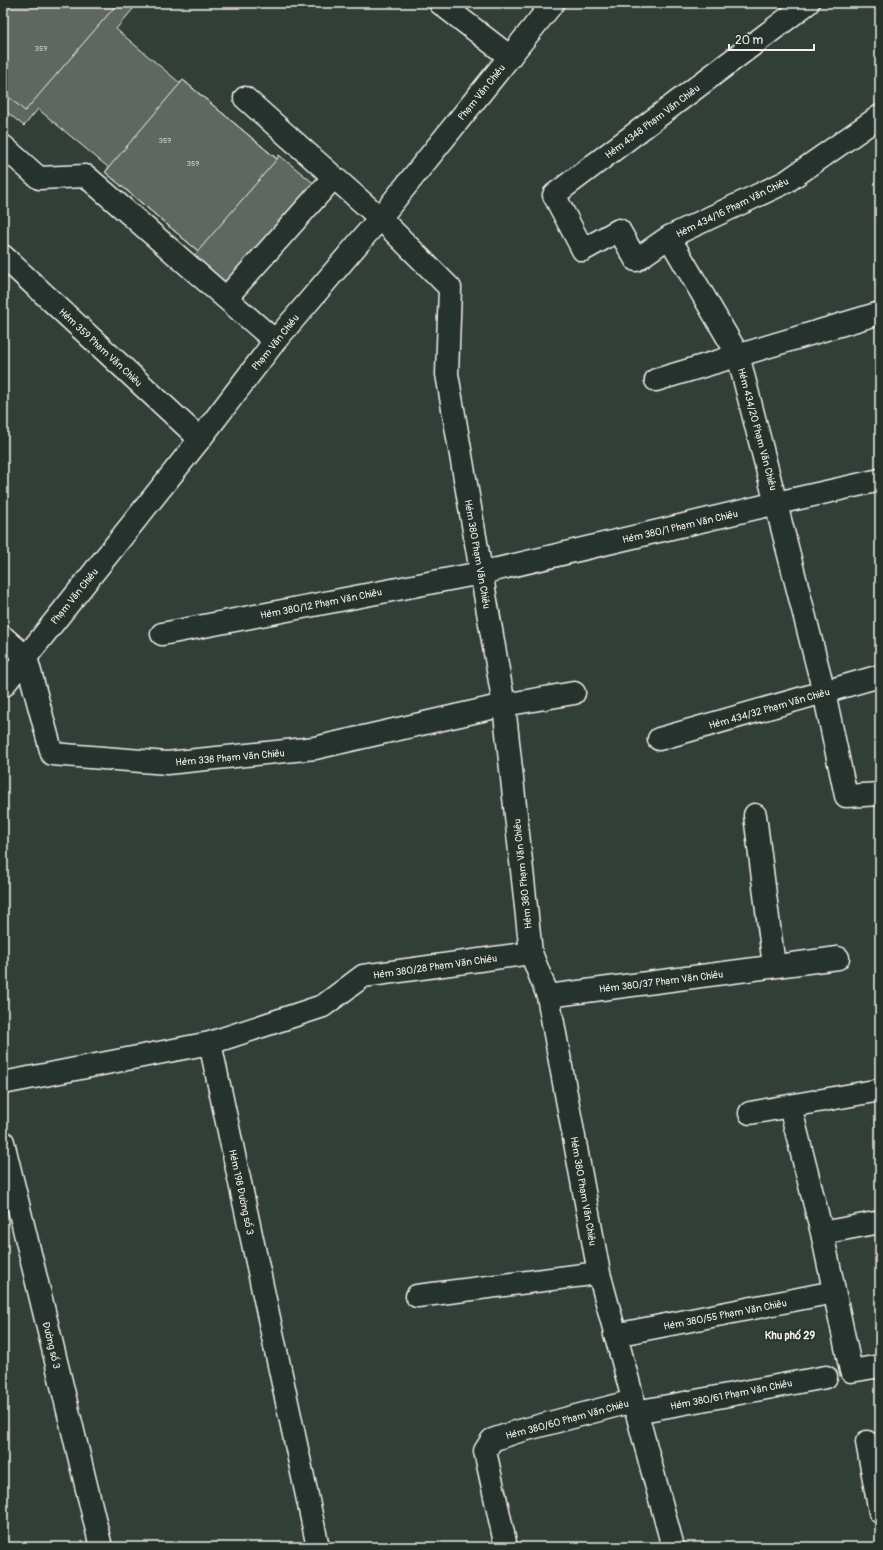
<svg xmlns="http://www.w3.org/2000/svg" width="883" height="1550" viewBox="0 0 883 1550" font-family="Pangolin,sans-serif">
<rect width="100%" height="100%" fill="#323e38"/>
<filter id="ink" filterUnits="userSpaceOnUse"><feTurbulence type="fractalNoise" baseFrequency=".025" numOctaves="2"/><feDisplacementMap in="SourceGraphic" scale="8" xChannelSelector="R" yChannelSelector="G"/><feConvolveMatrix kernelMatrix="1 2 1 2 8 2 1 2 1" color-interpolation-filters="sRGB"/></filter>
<g filter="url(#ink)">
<path fill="#5f6861" stroke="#f4f1e8" d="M3,3H138L116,29L180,83L183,80L277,159L279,155L316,185L230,287L194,256L198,251L105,172L109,168L38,109L24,126L3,109Z
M3,3H118L25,111L3,92Z
M183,80L277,159L198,251L105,172Z"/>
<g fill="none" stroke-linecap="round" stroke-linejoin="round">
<g stroke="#f4f1e8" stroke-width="25">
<path id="minor" d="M440,3L510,57
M808,3L554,195L583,250L619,230L636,260L669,237L786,182L880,116
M245,98L380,218L450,288L447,374L504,705L531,953L548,996L599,1273L673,1547
M3,146L39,178L86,176L275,341
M669,237L738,355L824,692L846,796L880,794
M3,256L200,439
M226,298L334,177
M656,380L880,313
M162,634L481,573L777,503L880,480
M3,637L26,657L52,754L167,763L315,748L504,705L574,693
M659,739L880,676
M755,815L774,966
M548,996L838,958
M210,1043L323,1006L363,976L531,953
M3,1083L210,1043L318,1547
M790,1106L822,1233L851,1371L880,1366
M750,1113L880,1090
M3,1142L101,1547
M822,1233L880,1222
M417,1296L599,1273
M615,1335L834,1292
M636,1412L826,1377
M867,1442L880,1512
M506,1547L485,1451L492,1440L516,1432L633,1401"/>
</g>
<g stroke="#f4f1e8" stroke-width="25">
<path id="major" d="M3,686L200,439L275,341L380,218L553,3"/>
</g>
<use href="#minor" stroke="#26332d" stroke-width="22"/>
<use href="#major" stroke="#26332d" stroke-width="22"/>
</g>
</g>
<g text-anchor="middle" stroke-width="3.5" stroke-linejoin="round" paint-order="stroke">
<g font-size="8" fill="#cfcfc6">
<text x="41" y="51">359</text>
<text x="165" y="143">359</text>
<text x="193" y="166">359</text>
</g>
<g font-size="10" fill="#f4f1e8" stroke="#26332d">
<text transform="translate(481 92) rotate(-51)" y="4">Phạm Văn Chiêu</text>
<text transform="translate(652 121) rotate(-37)" y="4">Hẻm 4348 Phạm Văn Chiêu</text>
<text transform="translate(732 207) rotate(-26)" y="4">Hẻm 434/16 Phạm Văn Chiêu</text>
<text transform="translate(275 342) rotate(-51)" y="4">Phạm Văn Chiêu</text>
<text transform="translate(101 347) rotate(43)" y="4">Hẻm 359 Phạm Văn Chiêu</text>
<text transform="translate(758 429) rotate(75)" y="4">Hẻm 434/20 Phạm Văn Chiêu</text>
<text transform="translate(680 526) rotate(-13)" y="4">Hẻm 380/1 Phạm Văn Chiêu</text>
<text transform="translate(478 554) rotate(80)" y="4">Hẻm 380 Phạm Văn Chiêu</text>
<text transform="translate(74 596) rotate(-51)" y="4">Phạm Văn Chiêu</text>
<text transform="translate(321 603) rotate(-11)" y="4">Hẻm 380/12 Phạm Văn Chiêu</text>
<text transform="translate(769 708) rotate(-16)" y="4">Hẻm 434/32 Phạm Văn Chiêu</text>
<text transform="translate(230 757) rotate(-5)" y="4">Hẻm 338 Phạm Văn Chiêu</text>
<text transform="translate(522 874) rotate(-96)" y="4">Hẻm 380 Phạm Văn Chiêu</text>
<text transform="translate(435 966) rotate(-8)" y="4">Hẻm 380/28 Phạm Văn Chiêu</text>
<text transform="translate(661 981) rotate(-7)" y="4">Hẻm 380/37 Phạm Văn Chiêu</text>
<text transform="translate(584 1191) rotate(80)" y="4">Hẻm 380 Phạm Văn Chiêu</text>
<text transform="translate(242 1192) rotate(78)" y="4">Hẻm 198 Đường số 3</text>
<text transform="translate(725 1314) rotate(-11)" y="4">Hẻm 380/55 Phạm Văn Chiêu</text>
<text transform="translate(52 1345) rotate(76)" y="4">Đường số 3</text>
<text transform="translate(731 1394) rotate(-11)" y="4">Hẻm 380/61 Phạm Văn Chiêu</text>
<text transform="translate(567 1419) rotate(-15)" y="4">Hẻm 380/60 Phạm Văn Chiêu</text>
</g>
<g font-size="11" font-weight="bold" fill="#f4f1e8" stroke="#26332d">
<text x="790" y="1339">Khu phố 29</text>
</g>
</g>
<rect width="883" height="1550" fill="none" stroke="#26332d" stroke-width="16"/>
<rect x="8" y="8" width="867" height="1534" fill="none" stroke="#f4f1e8" stroke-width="1.5" filter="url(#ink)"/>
<path d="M729 44v6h85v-6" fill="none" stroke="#f4f1e8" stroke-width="2"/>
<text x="735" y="44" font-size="12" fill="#f4f1e8" stroke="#26332d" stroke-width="3" paint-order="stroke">20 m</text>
</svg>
